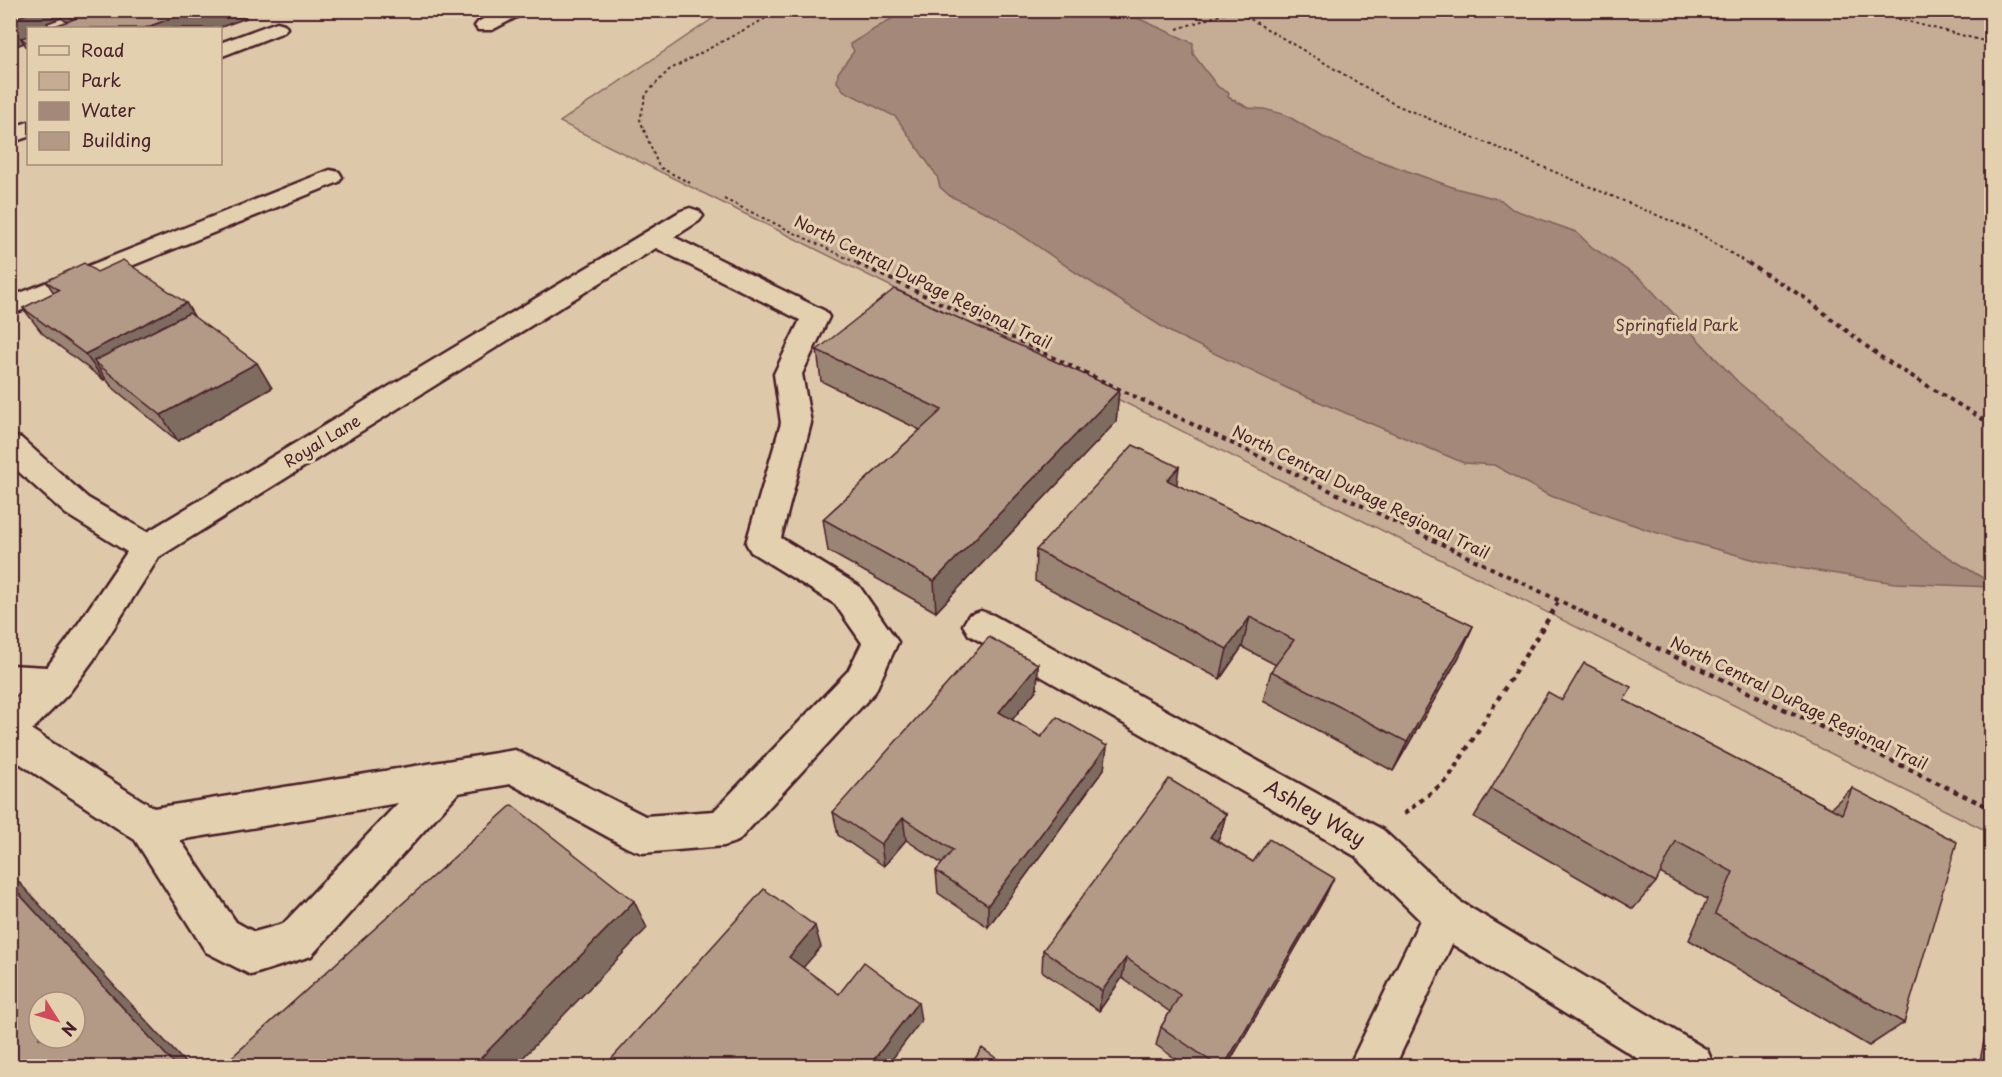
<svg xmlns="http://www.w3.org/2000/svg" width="2002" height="1077" viewBox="0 0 2002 1077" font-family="'Playpen Sans',sans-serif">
<rect width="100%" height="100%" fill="#ddc9a9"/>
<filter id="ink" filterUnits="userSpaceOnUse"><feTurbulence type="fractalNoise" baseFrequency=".0167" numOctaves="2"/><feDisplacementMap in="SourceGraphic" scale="12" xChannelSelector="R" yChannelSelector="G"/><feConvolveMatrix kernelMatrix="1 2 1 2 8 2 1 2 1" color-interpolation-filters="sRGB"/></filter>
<g filter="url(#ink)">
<path fill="#c4ad94" stroke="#876660" stroke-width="1.5" d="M724,11H1991V833L560,122Z"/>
<path fill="#a48879" stroke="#805e5a" stroke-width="1.5" d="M904,11H1122L1193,43V54L1218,87L1229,93L1228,97L1249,108L1264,109L1286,115L1323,137L1363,155L1455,188L1501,200L1512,209L1576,232L1593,248L1641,279L1738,382L1929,545L1991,583V587L1895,583L1766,563L1651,531L1548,495L1494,465L1464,463L1289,389L1172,333L1075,272L994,216L950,196L940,187L937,176L896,117L844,91L837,82L838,73L854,51L850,44Z"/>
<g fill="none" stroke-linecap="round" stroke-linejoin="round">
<g stroke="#4a1f2b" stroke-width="5">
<path id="minor" d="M499,10H525L522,14L492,30H478L475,26L478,22Z
M277,22L284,24L287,28L284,32L220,57V43Z
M28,122V137L10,143V128Z
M330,170L339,172L342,177L339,182L10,315V297Z
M690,208L699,211L703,216L699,221L674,237L825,311L829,317L802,374L811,423L781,538L859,586L898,642L875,692L738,841L724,846L642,853L628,848L511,784L458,793L311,956L251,975L206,952L135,840L10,757V703L19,695H10V665L47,667L68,639L127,552L66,514L10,464V436L21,438L88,498L147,532L646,232L681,211ZM656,248L800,320L774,374L781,423L746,543L751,552L835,604L862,643L848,671L714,811L645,816L515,750L154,808L32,730L69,693L94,659L159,557ZM398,803L283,924L254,932L236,922L180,840Z
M981,611L993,615L1383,830L1459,901L1707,1050L1714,1066H1650L1452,944L1395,1066H1349L1420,920L1355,856L969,635L963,625L969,615Z"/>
</g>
<path stroke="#4a1f2b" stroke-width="2" stroke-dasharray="3 3" stroke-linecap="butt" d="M1235,10L1394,104L1697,232L1750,265
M1863,10L1992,43
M1177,29L1235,10
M690,183L659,167L640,120L646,94L669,70L781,10
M724,199L861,265"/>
<path stroke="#4a1f2b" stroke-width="4" stroke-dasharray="4.5 4.5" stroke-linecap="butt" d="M857,263L1587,614
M1748,263L1805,298L1879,356L1992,425
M1551,614L1559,601"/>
<path stroke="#4a1f2b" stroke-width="4.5" stroke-dasharray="5 5" stroke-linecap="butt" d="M1584,613L1992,809
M1404,814L1447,780L1552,613"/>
<use href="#minor" fill="#e3d0ae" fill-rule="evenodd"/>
</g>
<path fill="#9a8473" stroke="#4a1f2b" stroke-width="1.5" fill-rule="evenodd" d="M10,10H242L246,18L218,28H28V50L24,43L10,48ZM61,18L68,22L50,28L47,23Z
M97,272L186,303L195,318L272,388L178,441L112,387L106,379L104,380L42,333L23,308L54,293L46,281Z
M817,350L1119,390L1116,422L936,612L828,551L823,519L920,430L821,381Z
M1177,485L1473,626L1459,657L1393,771L1263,701L1271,671L1276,665L1242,647L1220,679L1035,581L1036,550Z
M1038,664L1037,689L1012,720L1041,737L1107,746L1104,769L988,927L938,893L936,871L942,864L906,840L884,866L838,835L833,812Z
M1624,700L1831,808L1852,788L1904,1023L1869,1046L1689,940L1707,899L1660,873L1656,882L1633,909L1474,817L1491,789Z
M1226,814L1220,836L1217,841L1253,862L1324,899L1227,1066H1186L1156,1045L1161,1027L1170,1012L1122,978L1099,1011L1042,971L1043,950Z
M1992,1000V1066H1979Z"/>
<path fill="#7d6c5e" stroke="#4a1f2b" stroke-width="1.5" d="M31,10H56L61,18L47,23L50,28H28V42L21,38L24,43L10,48V20Z
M66,10H118L75,26Z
M193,10H242L246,18L218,28H145Z
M186,303L201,328L94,361L106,379L104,380L85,354Z
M257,363L272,388L178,441L161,415Z
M1119,390L1116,422L936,612L934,581Z
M1179,467L1175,498L1167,480Z
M1250,617L1242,647L1220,679L1227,649Z
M1473,626L1459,657L1393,771L1407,742Z
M1038,664L1037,689L999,736V712Z
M1107,746L1104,769L988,927V905Z
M1226,814L1220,836L1204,859L1210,837Z
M903,818L906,840L884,866L881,844Z
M10,874L16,879L188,1066H176L10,884Z
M1334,878L1324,899L1227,1066H1224Z
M634,901L647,928L515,1066H473Z
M815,926L821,947L795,977L789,957Z
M1126,958L1122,978L1099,1011L1102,991Z
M918,1002L921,1021L887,1066H869Z"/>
<path fill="#b39a86" stroke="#4a1f2b" stroke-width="1.5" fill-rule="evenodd" d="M10,10H38L10,20Z
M99,10H193L145,28H49Z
M28,36V43L21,38Z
M123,260L186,303L85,354L23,308L59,290L46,281L84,263L97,272Z
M894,289L1119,390L934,581L823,519L942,410L817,350Z
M189,313L257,363L161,415L94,361Z
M1133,445L1179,467L1167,480L1473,626L1407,742L1271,671L1294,640L1250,617L1227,649L1036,550Z
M989,637L1038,664L999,712L1041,737L1057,717L1107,746L988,905L936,871L953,850L903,818L881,844L833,812Z
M1584,663L1631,687L1624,700L1842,814L1852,788L1957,842L1904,1023L1715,914L1733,872L1676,841L1656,882L1491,789L1548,692L1562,700Z
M1169,779L1226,814L1210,837L1253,862L1269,839L1334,878L1224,1066H1218L1161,1027L1180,995L1126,958L1102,991L1043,950Z
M512,805L634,901L473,1066H222Z
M10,884L176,1066H10ZM39,1002H75V1038H39Z
M764,889L815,926L789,957L839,994L864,962L918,1002L869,1066H605Z
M982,1048L1007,1066H970Z"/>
</g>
<g text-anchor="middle" stroke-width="6" stroke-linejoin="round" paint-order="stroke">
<g font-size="16" fill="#4a1f2b" stroke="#e3d0ae">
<text transform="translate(923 282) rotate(26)" y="6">North Central DuPage Regional Trail</text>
<text transform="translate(322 441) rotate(-31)" y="6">Royal Lane</text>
<text transform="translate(1361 492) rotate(26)" y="6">North Central DuPage Regional Trail</text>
<text transform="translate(1799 703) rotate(26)" y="6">North Central DuPage Regional Trail</text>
</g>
<g font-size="16" fill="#5c343b" stroke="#e3d0ae">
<text x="1677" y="331">Springfield Park</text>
</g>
<g font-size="20" fill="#4a1f2b" stroke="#e3d0ae">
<text transform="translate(1315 813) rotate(30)" y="7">Ashley Way</text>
</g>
</g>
<rect width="2002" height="1077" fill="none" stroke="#e3d0ae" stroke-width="36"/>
<rect x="18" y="18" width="1966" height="1041" fill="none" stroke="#4a1f2b" stroke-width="2" filter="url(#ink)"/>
<rect x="27" y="27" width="195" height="138" fill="#e3d0ae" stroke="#a6897a" stroke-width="1.5"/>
<rect x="39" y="46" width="30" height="9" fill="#e3d0ae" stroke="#a6897a" stroke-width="1.5"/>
<text x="81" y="57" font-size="18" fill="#4a1f2b">Road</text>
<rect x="39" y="72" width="30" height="18" fill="#c4ad94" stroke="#a6897a" stroke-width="1.5"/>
<text x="81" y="87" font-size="18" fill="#4a1f2b">Park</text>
<rect x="39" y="102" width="30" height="18" fill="#a48879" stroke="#a6897a" stroke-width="1.5"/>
<text x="81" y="117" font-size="18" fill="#4a1f2b">Water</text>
<rect x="39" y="132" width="30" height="18" fill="#b39a86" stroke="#a6897a" stroke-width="1.5"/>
<text x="81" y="147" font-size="18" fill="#4a1f2b">Building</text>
<g transform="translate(57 1020) rotate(127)"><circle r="28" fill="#e3d0ae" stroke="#a6897a" stroke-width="1.5"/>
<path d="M0-4.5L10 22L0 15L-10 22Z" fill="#d1495b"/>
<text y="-9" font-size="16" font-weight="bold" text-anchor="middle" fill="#4a1f2b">N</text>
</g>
</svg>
